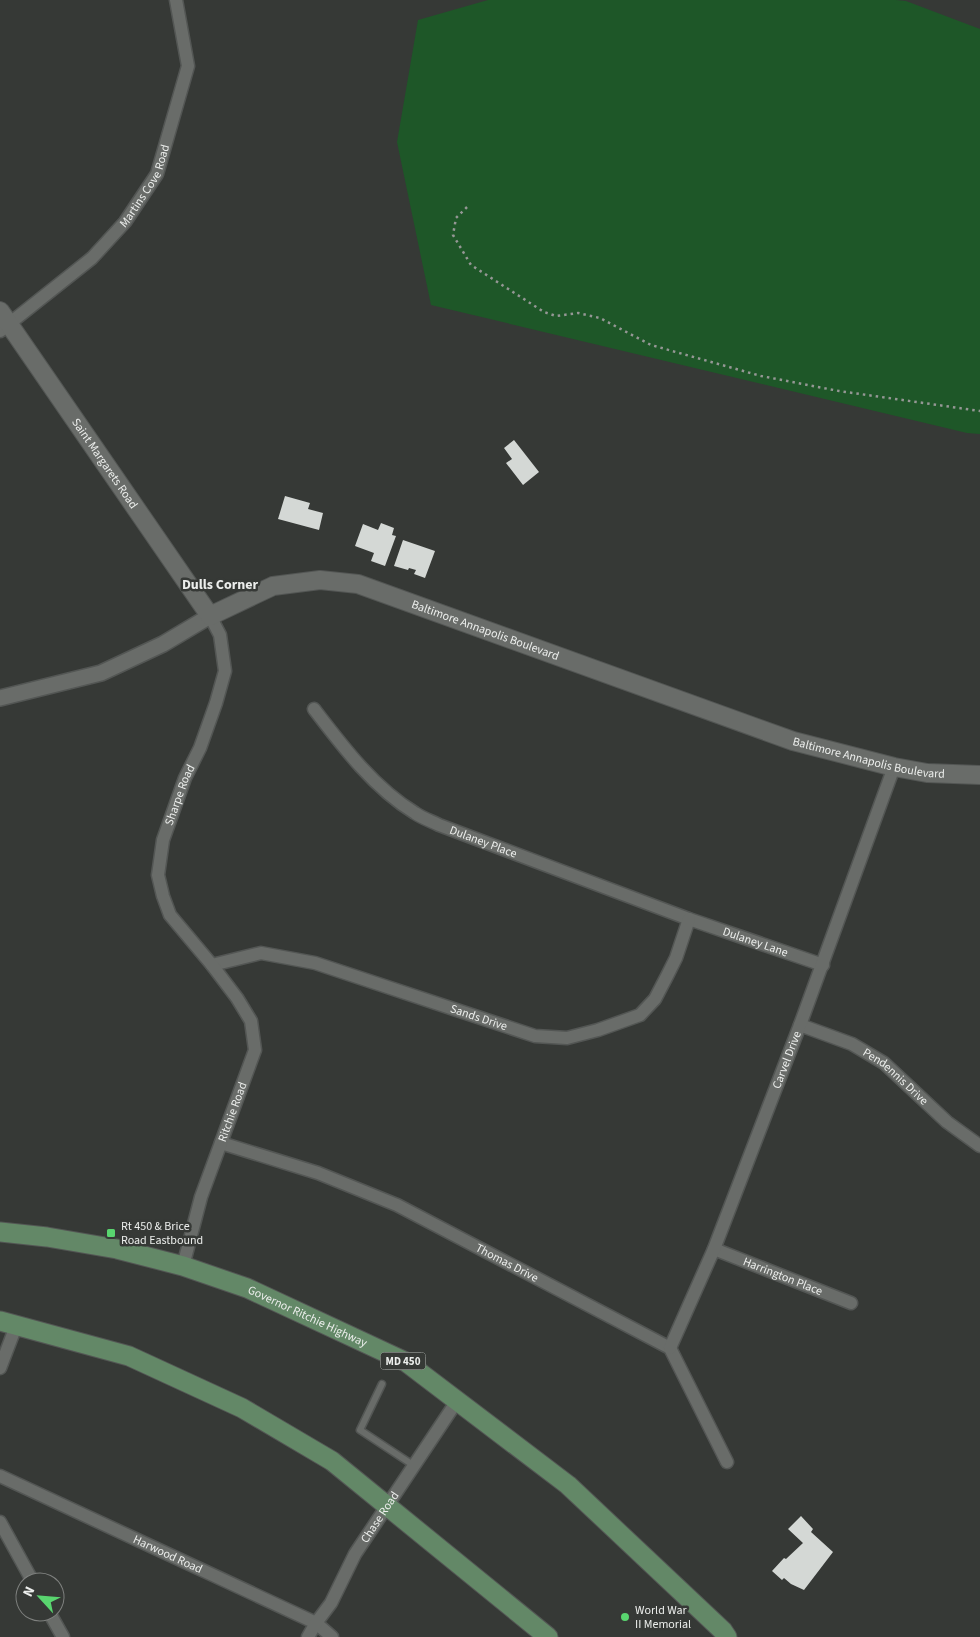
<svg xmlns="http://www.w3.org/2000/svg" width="980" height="1637" viewBox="0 0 980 1637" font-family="'Source Sans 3',sans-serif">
<rect width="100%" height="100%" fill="#363936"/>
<path fill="#1e5728" d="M488,0H896L906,1L980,29V434L967,433L431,305L397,142L418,20Z"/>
<path fill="#d4d8d5" d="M514,440L539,472L523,485L506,463L512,459L504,448Z
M285,496L310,503L308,509L323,513L319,530L278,519Z
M381,523L394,528L392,535L396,536L385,566L371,561L374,553L355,546L363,524L378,530Z
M403,540L435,551L425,578L414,574L416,570L409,568L408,570L394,566Z
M801,1516L813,1529L811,1532L833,1552L804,1590L791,1584L784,1578L782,1580L772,1571L784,1558L786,1559L803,1543L788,1529Z"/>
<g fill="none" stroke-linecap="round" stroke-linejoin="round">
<g stroke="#535654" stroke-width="9">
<path id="service" d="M382,1384L360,1430L413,1465"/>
</g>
<g stroke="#535654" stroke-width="15">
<g id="minor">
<path id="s1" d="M0,331L92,258L125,222L157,174L188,66L176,0"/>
<path id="s2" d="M314,709C343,747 374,788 415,813C422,818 431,821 439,825L689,919L823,965"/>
<path id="s3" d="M212,965L261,953L315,963L535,1036L567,1038L598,1030L640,1015L655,999L667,976L676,958L689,919"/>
<path id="s4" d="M800,1025L852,1044L884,1063L947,1122L980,1146"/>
<path id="s5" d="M221,1143L318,1173L397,1205L670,1348L727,1462"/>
<path id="s6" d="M714,1249L851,1303"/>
<path id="s7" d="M183,1266L201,1197L255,1050L251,1021L237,998L212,965L170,915L163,896L158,875L163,840L185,778L200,748L216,703L225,671L220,635L210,616"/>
<path id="s8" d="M670,1348L714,1249L800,1025L894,767"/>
<path d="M0,1368L16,1326"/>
<path id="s9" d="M0,1476L316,1623L332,1637"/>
<path d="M0,1522L33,1582"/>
<path d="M49,1612L63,1637"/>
<path id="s10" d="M308,1637L316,1623L331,1603L355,1554L457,1401"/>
</g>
</g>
<g stroke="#535654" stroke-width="18">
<path id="tertiary" d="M0,698L101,673L163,644L210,616"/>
</g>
<g stroke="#535654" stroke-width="20">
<g id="secondary">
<path id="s11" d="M0,311L210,616L273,586L320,580L358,584L793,741L894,767L927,773L980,775"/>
</g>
</g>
<g stroke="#535654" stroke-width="21">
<g id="primary">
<path id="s12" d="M0,1232L47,1237L117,1249L183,1266L247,1288L406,1362L568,1485L723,1631L727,1637"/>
<path d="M0,1321L129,1356L242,1408L332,1461L548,1637"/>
</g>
</g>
<path stroke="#959795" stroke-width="2.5" stroke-dasharray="2.5 4" stroke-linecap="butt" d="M467,207L456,218L453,235L471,265L544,312L556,316L578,313L600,318L651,345L761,376L839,391L980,411"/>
<use href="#service" stroke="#696c69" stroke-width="6"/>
<use href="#minor" stroke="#696c69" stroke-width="12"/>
<use href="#tertiary" stroke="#696c69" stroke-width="15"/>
<use href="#secondary" stroke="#696c69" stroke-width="18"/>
<use href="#primary" stroke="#638867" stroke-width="19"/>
</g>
<g fill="#59d56f" stroke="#363936" stroke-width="2">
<rect x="106" y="1228" width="10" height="10" rx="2.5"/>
<circle cx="625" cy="1617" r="5"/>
</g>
<g text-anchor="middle" stroke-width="5" stroke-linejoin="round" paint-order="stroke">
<rect fill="#363936" stroke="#b5b8b5" stroke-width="1" x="380.5" y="1352.5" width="45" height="17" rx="4"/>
<g font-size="11" font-weight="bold" fill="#eceeec">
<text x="403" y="1365">MD 450</text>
</g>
<g font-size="12" fill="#eceeec" stroke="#363936">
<text dy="4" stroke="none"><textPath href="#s1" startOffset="208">Martins Cove Road</textPath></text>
<text dy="4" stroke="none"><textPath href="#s11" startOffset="185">Saint Margarets Road</textPath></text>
<text dy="4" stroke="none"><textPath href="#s11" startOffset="661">Baltimore Annapolis Boulevard</textPath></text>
<text dy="4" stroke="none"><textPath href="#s11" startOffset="1066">Baltimore Annapolis Boulevard</textPath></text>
<text dy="4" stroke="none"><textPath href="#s7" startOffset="516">Sharpe Road</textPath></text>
<text dy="4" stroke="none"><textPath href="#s2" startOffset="220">Dulaney Place</textPath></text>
<text dy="4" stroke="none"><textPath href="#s2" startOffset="510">Dulaney Lane</textPath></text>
<text dy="4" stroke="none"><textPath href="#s3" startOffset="278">Sands Drive</textPath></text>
<text dy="4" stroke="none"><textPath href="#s8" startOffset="311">Carvel Drive</textPath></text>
<text dy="4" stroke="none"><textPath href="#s4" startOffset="110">Pendennis Drive</textPath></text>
<text dy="4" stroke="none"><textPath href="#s7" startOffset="162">Ritchie Road</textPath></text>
<text dy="4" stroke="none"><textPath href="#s5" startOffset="311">Thomas Drive</textPath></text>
<text dy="4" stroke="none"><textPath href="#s6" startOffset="74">Harrington Place</textPath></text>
<text dy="4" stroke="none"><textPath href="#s12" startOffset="321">Governor Ritchie Highway</textPath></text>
<text dy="4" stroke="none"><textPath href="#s10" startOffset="140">Chase Road</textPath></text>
<text dy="4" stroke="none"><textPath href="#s9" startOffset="185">Harwood Road</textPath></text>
</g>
<g font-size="12" fill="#eceeec" stroke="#363936" text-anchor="start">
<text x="121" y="1230">Rt 450 &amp; Brice<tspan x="121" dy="14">Road Eastbound</tspan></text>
<text x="635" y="1614">World War<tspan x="635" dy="14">II Memorial</tspan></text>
</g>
<g font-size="14" font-weight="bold" fill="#eceeec" stroke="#363936">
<text x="220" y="589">Dulls Corner</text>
</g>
</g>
<g transform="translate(40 1597) rotate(296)"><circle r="24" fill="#363936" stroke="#7f817f"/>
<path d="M0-4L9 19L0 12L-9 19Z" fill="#59d56f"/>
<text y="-8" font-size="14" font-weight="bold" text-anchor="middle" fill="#eceeec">N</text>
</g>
</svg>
